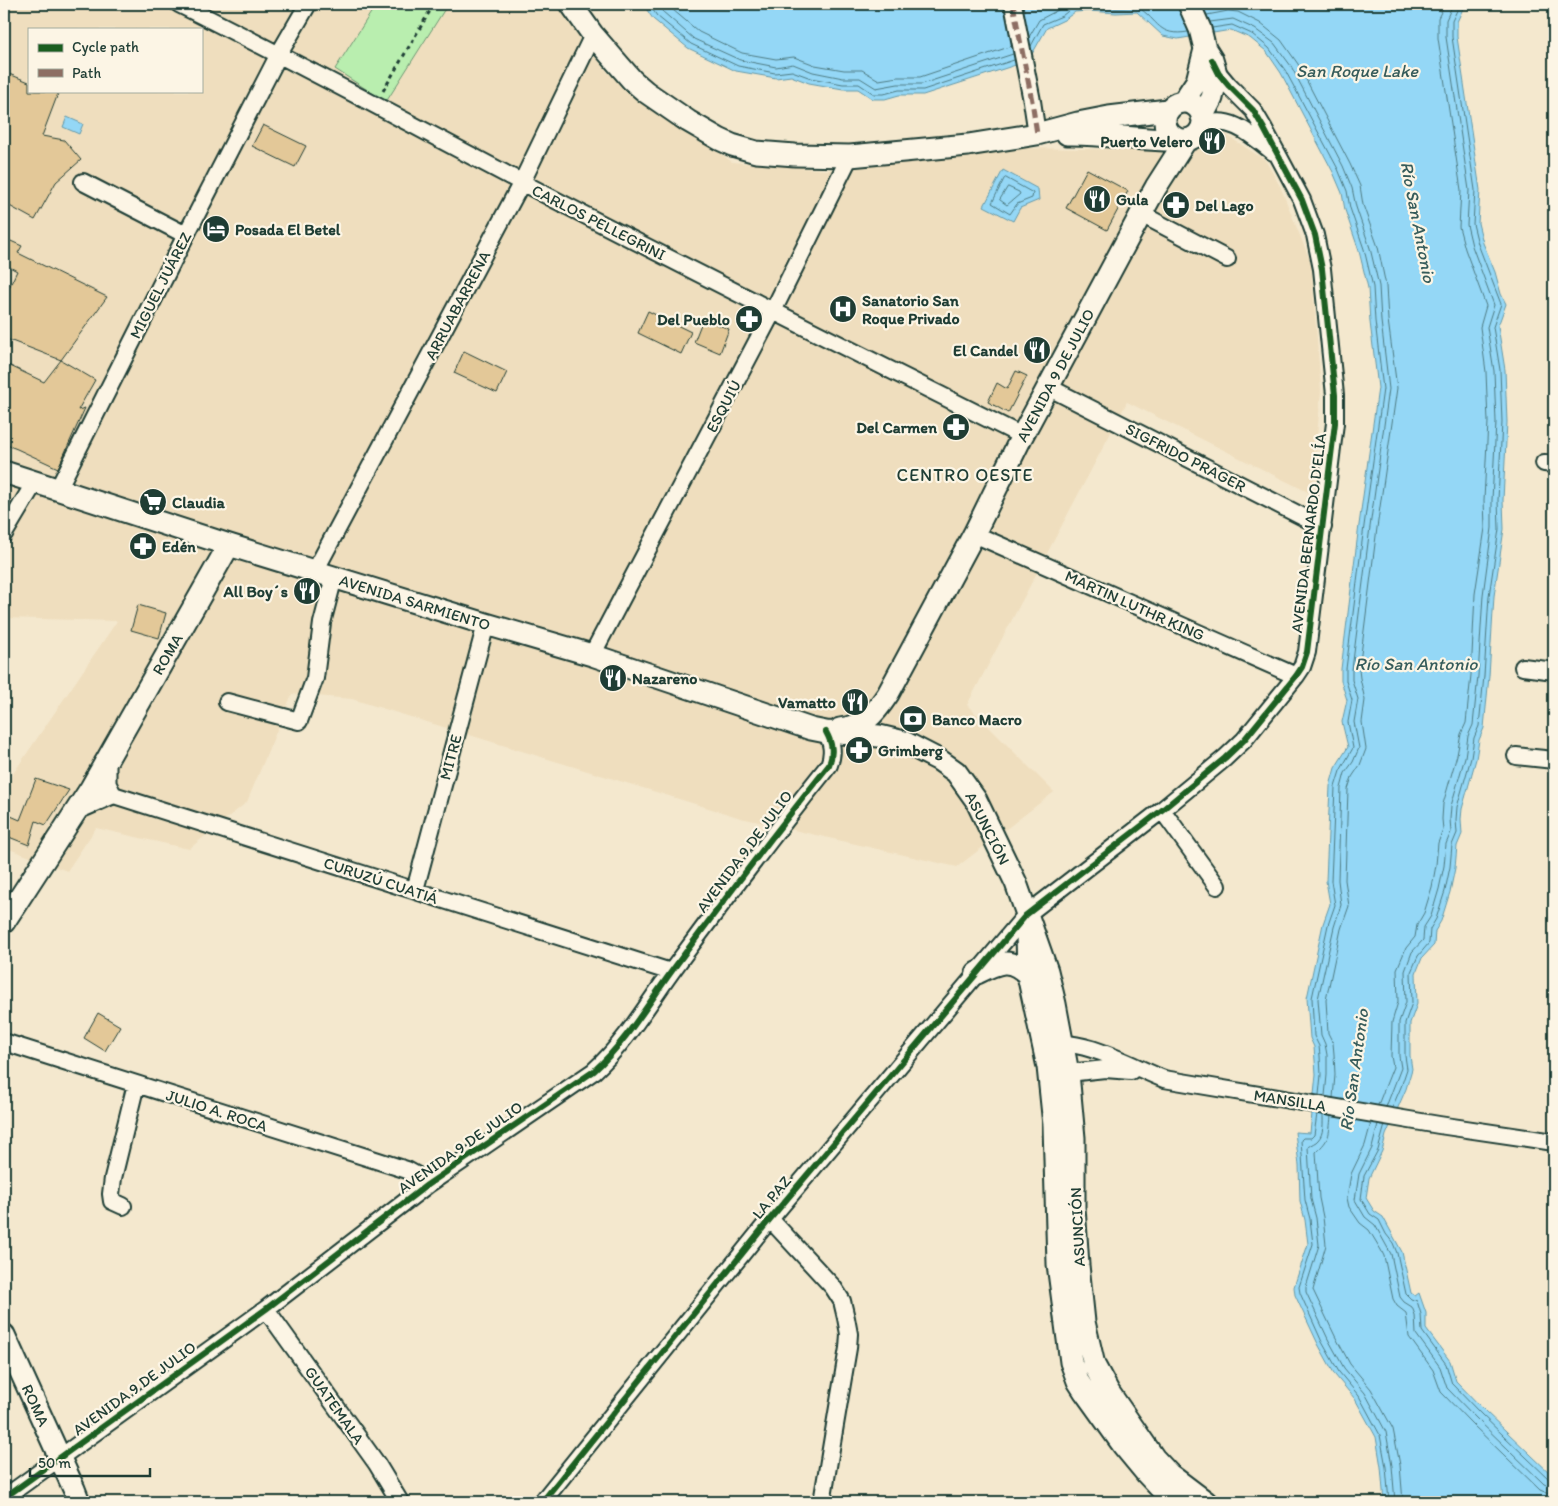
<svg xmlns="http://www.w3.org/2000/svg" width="1558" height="1506" viewBox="0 0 1558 1506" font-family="Itim,sans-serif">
<rect width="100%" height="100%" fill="#f4e8ce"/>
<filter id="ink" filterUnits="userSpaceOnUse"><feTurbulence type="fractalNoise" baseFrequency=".02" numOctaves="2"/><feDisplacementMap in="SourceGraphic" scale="10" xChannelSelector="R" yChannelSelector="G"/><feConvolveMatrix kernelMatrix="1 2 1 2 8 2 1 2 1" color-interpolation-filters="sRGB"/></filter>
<g filter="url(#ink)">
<path fill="#efdebe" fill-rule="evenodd" d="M4,4H558L608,73L732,162L827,170L1017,148L1160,150L1225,134L1265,160L1280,186L1311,263L1321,391L1312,494L1127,402L967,705L1054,792L957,867L741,818L352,699L292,694L247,802L189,849L96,828L67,871L4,847V787L117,621L4,618ZM29,29H201V91H29Z"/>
<path fill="#b9eeaf" stroke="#6c9672" d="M360,4H448L386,102L335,69L372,11Z"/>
<path fill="#94d7f6" stroke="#6599a8" d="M643,4H1465L1457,22V37L1480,190L1478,223L1483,243L1495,272L1501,294L1506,304L1498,326L1505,370L1507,422L1503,500L1504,529L1494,596L1489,676L1484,728L1479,740L1476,759L1462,809L1461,819L1462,834L1457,846L1455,868L1450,892L1441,921L1435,931L1434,945L1422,958L1416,973L1417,1004L1410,1023V1056L1412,1069L1406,1089L1386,1135L1382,1151L1369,1178L1366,1198L1374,1211L1383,1217L1402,1252L1411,1293L1415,1296L1419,1293L1426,1313V1329L1450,1361L1456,1381L1484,1410L1554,1477V1502H1384L1381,1467L1376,1437L1355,1399L1335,1375L1318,1344L1295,1295L1294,1287L1308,1244L1305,1220L1300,1201L1299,1165L1295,1132L1310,1133L1316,1074L1314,1047L1310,1038L1307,998L1323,924L1330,904L1326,881L1330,786L1335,768L1348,747L1342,722L1347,700L1341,681V669L1359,525L1378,388L1370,322L1368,288L1359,251L1345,210L1342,193L1333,172L1281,73L1266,51L1250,38L1231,30L1178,39L1163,36L1137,12L1116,13L1089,11L1075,12L1064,20L1047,28L1028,61L923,95H899L885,99H873L858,89H843L809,83L791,76L776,78L736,71L688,48L653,19Z
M67,117L83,124L79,134L63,127Z
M1003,170L1038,189L1039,200L1020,208L1013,221L984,206Z"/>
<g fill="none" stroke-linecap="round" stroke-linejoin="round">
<path stroke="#4e7b82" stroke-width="1" d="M649,4L657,16L691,44L738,66L775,73L792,71L811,78L843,84H859L874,94H884L899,90H923L1014,60
M657,4L662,11L694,39L740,60L776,67L793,64L813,72L843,78H860L876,88L898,84H922L1013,54
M666,4L699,32L742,53L776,59L794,57L815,65L844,70H862L879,80L898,77H920L1012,46
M1207,15L1228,11L1238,12L1260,23L1281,40L1298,64L1350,164L1360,186L1363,205L1378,247L1386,286L1388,320L1397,388L1377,528L1359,670L1360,678L1365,700L1362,722L1366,749L1360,765L1352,777L1348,789L1345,880L1349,906L1341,929L1326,1000L1328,1033L1333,1043L1334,1054L1335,1075L1333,1098
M1210,22L1233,19L1255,29L1274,43L1291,66L1343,166L1352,188L1356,207L1370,248L1379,286L1381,321L1389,389L1370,527L1352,669V680L1358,699L1354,722L1359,748L1353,762L1345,773L1341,788L1338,880L1341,905L1334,927L1318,999L1321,1035L1325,1044L1327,1055V1075L1325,1096
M1212,28L1232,25L1252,34L1269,48L1285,70L1338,169L1347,191L1350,208L1364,249L1373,287L1375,321L1383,389L1364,526L1346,669V681L1352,700L1348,722L1353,748L1340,771L1335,787L1331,881L1335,905L1328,925L1312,998L1314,1036L1319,1046L1320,1056L1321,1075L1319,1095
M1029,37L1039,20L1058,10L1067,4
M1031,46L1043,24L1062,16L1073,7L1089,6L1116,8L1138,7C1159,21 1158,37 1188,32
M1006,178L1033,193L1032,198L1017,204L1010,214L992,203L1004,179Z
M1008,187L1019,192L1020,194L1007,205L1000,200Z
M1378,1105L1393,1067L1391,1056L1392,1022L1398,1002L1397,969L1406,948L1415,937L1417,925L1424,913L1432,887L1436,865L1438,843L1443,830L1442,819L1443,804L1457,755L1461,734L1466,723L1471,675L1475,594L1485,528L1484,500L1488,422L1486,372L1480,327L1486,306L1465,249L1459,227L1461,190L1438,38V18L1445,4
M1386,1107L1401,1068L1399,1056V1022L1406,1002L1405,971L1412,952L1423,940L1424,927L1431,916L1439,889L1444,866L1446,844L1451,832L1450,819L1451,806L1465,757L1468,736L1473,725L1478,676L1483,595L1492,528V500L1496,422L1494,371L1487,327L1494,305L1472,246L1467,225L1469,190L1446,37V20L1453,4
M1392,1108L1401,1087L1407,1069L1405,1056V1023L1412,1003L1411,972L1418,956L1429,943L1430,929L1436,919L1445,891L1450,867L1452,845L1457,833L1456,820L1457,807L1471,758L1474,738L1479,726L1484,676L1489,596L1499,529L1498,500L1502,422L1500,370L1493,327L1501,304L1478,244L1473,224L1475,190L1452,37V21L1460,4
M1317,1114L1314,1135L1311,1138H1303L1301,1140L1305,1200L1310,1219L1313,1244L1299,1287L1300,1293L1322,1342L1339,1372L1359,1396L1380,1435L1386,1467L1389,1502
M1323,1115C1323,1123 1324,1134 1318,1140C1316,1143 1311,1144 1308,1147L1311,1199L1316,1218L1319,1245L1306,1287V1292L1328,1339L1344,1368L1365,1393L1386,1432L1392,1466L1395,1502
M1331,1116C1329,1136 1330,1139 1316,1152L1319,1198L1323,1217L1326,1245L1313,1290L1335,1336L1350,1364L1371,1389L1393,1429L1400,1465L1403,1502
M1371,1123L1365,1145L1351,1174L1347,1198L1349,1207L1360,1223L1369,1230L1381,1250L1384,1256L1393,1299L1397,1306L1406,1313L1409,1337L1433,1370L1441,1392L1471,1423L1540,1490L1547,1493L1554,1494
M1378,1124L1372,1148L1359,1174L1355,1200L1365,1217L1375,1225L1391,1254L1400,1297L1404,1302L1412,1307L1415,1315L1416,1334L1440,1367L1447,1388L1476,1418L1544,1484L1549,1486L1554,1487
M1385,1125L1378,1150L1364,1176L1361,1199L1370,1214L1379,1220L1386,1234L1393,1243L1397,1253L1406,1294L1411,1299L1417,1301L1421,1314L1422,1331L1446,1364L1452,1384L1481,1414L1549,1479L1554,1481"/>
</g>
<path fill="#e3c898" stroke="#1f3d34" d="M4,72L29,82V91H59L42,136L64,140L81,160L56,182L35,220L4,203Z
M263,125L306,146L295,167L252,146Z
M1087,169L1128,191L1107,230L1066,208Z
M4,238L22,246L18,253L107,297L61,360L4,338V298L17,271L4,264Z
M648,311L691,332L681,354L638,333Z
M703,319L729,329L720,353L694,342Z
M464,351L507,372L497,393L454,373Z
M61,360L95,380L78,410L85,408L58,468L17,449L4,444V363L44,382Z
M1016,371L1027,376L1008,413L988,402L997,383L1007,389Z
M138,605L166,613L159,638L131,630Z
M36,779L69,790L46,825L36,821L29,845L4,835V813L20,820Z
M98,1013L120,1026L105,1051L84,1038Z"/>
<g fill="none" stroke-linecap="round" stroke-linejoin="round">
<g stroke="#1f3d34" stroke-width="20">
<path id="minor" d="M179,4C294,61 407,122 521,182C687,269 855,352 1022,436
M1013,4L1032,101L1037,134
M1202,127C1228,112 1254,137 1273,152
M83,182L186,235
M1141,214L1227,259
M1048,387L1323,527
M1544,463L1554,464
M58,489L186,235L279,54L308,4
M4,534L35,482
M974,534L1296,676
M315,571L522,182L593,35
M592,655L773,311L850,156
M1523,667L1554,671
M227,702L299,721L315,678L322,623L334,577
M1516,756L1554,760
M98,790L671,972
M1162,810L1217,886
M415,890L486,624
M4,1042L407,1170L416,1175L427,1185
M1051,1046C1078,1035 1137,1069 1164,1079L1439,1125L1554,1142
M1057,1069L1068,1073L1105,1069L1131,1071
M123,1206L112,1201L111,1194L113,1178L136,1084
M770,1219L833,1287L842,1301L846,1318L849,1334L848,1348L822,1502
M266,1309L377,1464L400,1502
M4,1498L266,1309L427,1185L594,1071C628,1040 650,1000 677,964C727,896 777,830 829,765C834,752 832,743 826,732
M542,1502L770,1219L1026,915L1162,810L1225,758L1244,740L1296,676L1302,667L1307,652L1335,423V395L1322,269L1315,235L1302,200L1263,127L1253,110L1229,86L1219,74L1214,64"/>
</g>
<g stroke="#1f3d34" stroke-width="25">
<path id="major" d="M571,4L593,35L632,80L646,92L688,121L719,139L732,145L756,152L795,155L850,156L968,145L1037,134L1078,123L1109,117L1168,110
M1189,4L1200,29L1205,49L1212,60L1215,70V85L1212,98L1202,117
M1165 121a19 19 0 1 1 38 0a19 19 0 1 1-38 0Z
M1183,102L1197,81L1205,49
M1067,134C1104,133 1141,141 1179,140
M4,472L229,545L486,624L592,655L811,729L826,732L879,736L904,742L939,760L956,772L976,800L1016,883L1047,971L1055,1004L1068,1073L1074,1138V1207L1078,1265L1084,1322L1094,1365L1108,1391L1154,1458L1169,1474L1206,1502
M840,729C866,725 874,715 888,694L974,534L1022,436L1141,214L1156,187L1186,140
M78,808L110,794L105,784V763
M4,922L91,788L229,545
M1027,933L1028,975L1048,1067L1054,1125L1058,1264L1071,1362L1078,1381L1085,1392L1123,1445L1147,1474L1163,1491L1177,1502
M977,973C997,963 1010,956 1028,975
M4,1335L74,1489L79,1502"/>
</g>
<path stroke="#1f3d34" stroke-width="3" stroke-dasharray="4 4" stroke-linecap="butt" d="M425,4L432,7
M383,91L434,4"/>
<use href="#minor" stroke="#fcf5e5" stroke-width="16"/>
<use href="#major" stroke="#fcf5e5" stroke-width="21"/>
<path stroke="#8d6e63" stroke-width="5" stroke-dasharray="10 5" stroke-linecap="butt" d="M1013,4L1032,101L1037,134"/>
<g stroke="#fcf5e5" stroke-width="9">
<path id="cycleway" d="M4,1498L266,1309L427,1185L594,1071C628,1040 650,1000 677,964C727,896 777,830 829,765C834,752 832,743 826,732
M542,1502L770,1219L1026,915L1162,810L1225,758L1244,740L1296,676L1302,667L1307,652L1335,423V395L1322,269L1315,235L1302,200L1263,127L1253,110L1229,86L1219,74L1212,60"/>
</g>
<use href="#cycleway" stroke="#1b5e20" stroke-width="6"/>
</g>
</g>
<defs>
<g id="restaurant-disc" transform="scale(1.4375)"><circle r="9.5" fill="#1f3d34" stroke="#fcf5e5"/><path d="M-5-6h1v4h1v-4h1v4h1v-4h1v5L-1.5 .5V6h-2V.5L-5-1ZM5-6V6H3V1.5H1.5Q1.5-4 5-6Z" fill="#fff"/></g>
<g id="pharmacy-disc" transform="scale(1.4375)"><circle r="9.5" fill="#1f3d34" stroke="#fcf5e5"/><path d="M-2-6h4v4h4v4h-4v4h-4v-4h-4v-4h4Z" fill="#fff"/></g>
<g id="hotel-disc" transform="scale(1.4375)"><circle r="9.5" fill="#1f3d34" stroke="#fcf5e5"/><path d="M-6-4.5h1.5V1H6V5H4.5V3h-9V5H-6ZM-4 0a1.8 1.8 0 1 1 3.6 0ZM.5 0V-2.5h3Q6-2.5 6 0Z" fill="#fff"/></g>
<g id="hospital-disc" transform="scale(1.4375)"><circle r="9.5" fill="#1f3d34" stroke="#fcf5e5"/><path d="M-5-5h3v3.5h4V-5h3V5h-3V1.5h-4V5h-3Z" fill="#fff"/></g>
<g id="supermarket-disc" transform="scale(1.4375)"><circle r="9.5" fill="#1f3d34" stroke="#fcf5e5"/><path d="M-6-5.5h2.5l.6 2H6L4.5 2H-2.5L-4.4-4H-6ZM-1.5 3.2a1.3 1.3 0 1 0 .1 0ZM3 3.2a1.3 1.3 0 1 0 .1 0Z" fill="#fff"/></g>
<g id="bank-disc" transform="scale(1.4375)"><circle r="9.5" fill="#1f3d34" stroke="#fcf5e5"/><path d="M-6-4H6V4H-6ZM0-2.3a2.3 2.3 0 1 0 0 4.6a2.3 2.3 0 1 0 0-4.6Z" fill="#fff"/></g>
</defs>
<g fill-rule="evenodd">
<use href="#restaurant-disc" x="1212" y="141"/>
<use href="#restaurant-disc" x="1097" y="199"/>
<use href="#pharmacy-disc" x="1176" y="205"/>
<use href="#hotel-disc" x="216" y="229"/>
<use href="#hospital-disc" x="843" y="309"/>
<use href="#pharmacy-disc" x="749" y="319"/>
<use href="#restaurant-disc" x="1037" y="350"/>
<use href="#pharmacy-disc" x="956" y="427"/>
<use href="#supermarket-disc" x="153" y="502"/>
<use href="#pharmacy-disc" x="143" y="546"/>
<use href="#restaurant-disc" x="307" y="591"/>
<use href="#restaurant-disc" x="613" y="678"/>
<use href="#restaurant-disc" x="855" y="702"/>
<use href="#bank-disc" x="913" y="719"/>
<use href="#pharmacy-disc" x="859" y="750"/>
</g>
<g text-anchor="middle" stroke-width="4.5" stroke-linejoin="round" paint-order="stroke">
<g font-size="16" font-weight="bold" fill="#1f3d34" stroke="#fcf5e5" text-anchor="start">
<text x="1193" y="147" text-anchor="end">Puerto Velero</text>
<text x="1116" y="205">Gula</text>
<text x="1195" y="211">Del Lago</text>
<text x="235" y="235">Posada El Betel</text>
<text x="862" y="306">Sanatorio San<tspan x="862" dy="18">Roque Privado</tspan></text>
<text x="730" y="325" text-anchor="end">Del Pueblo</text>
<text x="1018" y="356" text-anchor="end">El Candel</text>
<text x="937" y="433" text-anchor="end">Del Carmen</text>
<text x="172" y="508">Claudia</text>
<text x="162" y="552">Edén</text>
<text x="288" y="597" text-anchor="end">All Boy´s</text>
<text x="632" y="684">Nazareno</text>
<text x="836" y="708" text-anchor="end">Vamatto</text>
<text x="932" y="725">Banco Macro</text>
<text x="878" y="756">Grimberg</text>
</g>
<g font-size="16" fill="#1f3d34" stroke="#fcf5e5">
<text transform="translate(599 222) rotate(27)" y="6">CARLOS PELLEGRINI</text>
<text transform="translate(160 285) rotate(-63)" y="6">MIGUEL JUÁREZ</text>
<text transform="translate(457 305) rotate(-62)" y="6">ARRUABARRENA</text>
<text transform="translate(1055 375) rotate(-62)" y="6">AVENIDA 9 DE JULIO</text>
<text transform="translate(723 406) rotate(-62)" y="6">ESQUIÚ</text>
<text transform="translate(1186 457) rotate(27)" y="6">SIGFRIDO PRAGER</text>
<text transform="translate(1308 533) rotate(-83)" y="6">AVENIDA BERNARDO D'ELÍA</text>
<text transform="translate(415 602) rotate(17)" y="6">AVENIDA SARMIENTO</text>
<text transform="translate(1135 605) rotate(24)" y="6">MARTIN LUTHR KING</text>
<text transform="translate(167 654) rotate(-60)" y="6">ROMA</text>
<text transform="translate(450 757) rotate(-75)" y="6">MITRE</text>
<text transform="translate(988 828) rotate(63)" y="6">ASUNCIÓN</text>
<text transform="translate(744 851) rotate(-53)" y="6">AVENIDA 9 DE JULIO</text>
<text transform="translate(381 880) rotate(18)" y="6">CURUZÚ CUATIÁ</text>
<text transform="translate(1290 1100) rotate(9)" y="6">MANSILLA</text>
<text transform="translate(217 1110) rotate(18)" y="6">JULIO A. ROCA</text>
<text transform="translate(460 1147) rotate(-35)" y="6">AVENIDA 9 DE JULIO</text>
<text transform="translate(771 1197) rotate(-50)" y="6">LA PAZ</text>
<text transform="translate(1077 1227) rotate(-93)" y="6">ASUNCIÓN</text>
<text transform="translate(134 1388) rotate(-36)" y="6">AVENIDA 9 DE JULIO</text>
<text transform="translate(36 1405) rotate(65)" y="6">ROMA</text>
<text transform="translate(335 1405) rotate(55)" y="6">GUATEMALA</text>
</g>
<g font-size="18" font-style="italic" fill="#365c5b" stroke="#fcf5e5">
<text x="1357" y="77">San Roque Lake</text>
<text transform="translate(1418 222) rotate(79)" y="6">Río San Antonio</text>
<text x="1416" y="670">Río San Antonio</text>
<text transform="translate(1354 1070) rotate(-82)" y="6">Río San Antonio</text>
</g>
<g font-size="18" letter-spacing="1" fill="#1f3d34" stroke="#fcf5e5">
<text x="965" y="481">CENTRO OESTE</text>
</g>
</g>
<rect width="1558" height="1506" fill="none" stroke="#fcf5e5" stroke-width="20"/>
<rect x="10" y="10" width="1538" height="1486" fill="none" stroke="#1f3d34" stroke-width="2" filter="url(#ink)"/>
<rect x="28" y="28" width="175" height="65" fill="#fcf5e5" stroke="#a4ab9e"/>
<rect x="38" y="44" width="25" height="8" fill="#1b5e20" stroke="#a4ab9e"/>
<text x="72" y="52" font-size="15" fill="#1f3d34">Cycle path</text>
<rect x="38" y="69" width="25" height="8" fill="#8d6e63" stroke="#a4ab9e"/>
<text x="72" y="78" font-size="15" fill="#1f3d34">Path</text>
<path d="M30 1468v8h120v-8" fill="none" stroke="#1f3d34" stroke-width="2.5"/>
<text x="38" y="1468" font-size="15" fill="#1f3d34" stroke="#fcf5e5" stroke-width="4" paint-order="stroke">50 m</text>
</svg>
